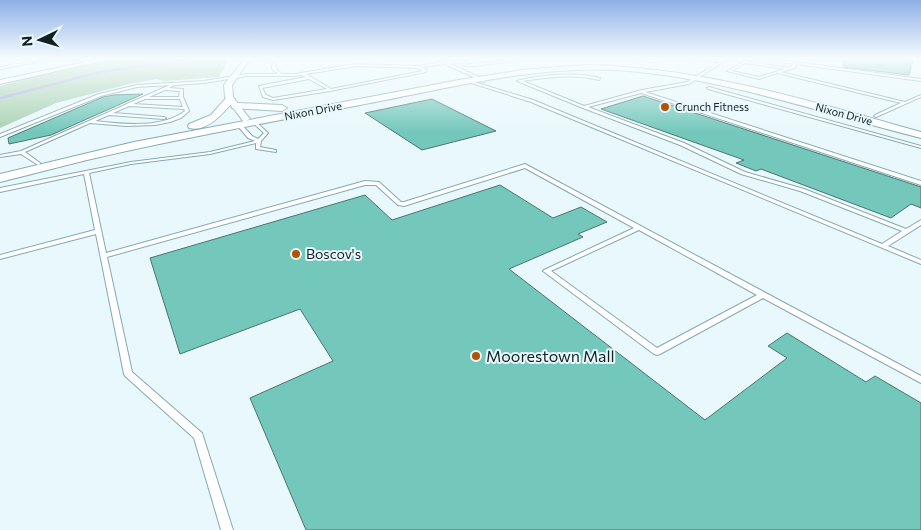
<svg xmlns="http://www.w3.org/2000/svg" width="921" height="530" viewBox="0 0 921 530" font-family="Commissioner,sans-serif">
<rect width="100%" height="100%" fill="#e9f8fc"/>
<path fill="#aad1b1" d="M99,59H233L228,60L219,77L164,81L157,79L129,84L56,103L0,128V86Z"/>
<g fill="none" stroke-linecap="round" stroke-linejoin="round">
<path stroke="#a8a7e2" stroke-width="2.5" d="M0,98L100,72L190,59"/>
</g>
<path fill="#73c7bb" stroke="#4f746e" d="M844,59H902L913,60L909,75L843,67Z
M143,94L51,135L9,144L8,138L103,97L114,95Z
M643,96L921,187V208L911,204L891,218L761,169L756,171L736,163L744,160L601,109Z
M432,99L496,131L422,150L365,113Z
M500,185L553,218L581,207L607,222L578,234L583,237L509,269L705,420L787,358L768,346L787,333L866,382L875,376L921,403V530H306L250,398L333,361L300,309L180,354L150,258L365,195L392,220Z"/>
<g fill="none" stroke-linecap="round" stroke-linejoin="round">
<g stroke="#84a9b3" stroke-width="2">
<path id="service" d="M47,59H53L0,69V67Z
M77,59H82L90,62L87,63Z
M261,59H264L275,63L276,69L282,74H295L356,64L418,66L442,62L436,59H439L446,62L471,59L462,61L468,64L526,59L475,66H467L458,62L449,63L485,80L484,82L445,64L421,67L427,70L426,72L330,91L273,100L263,97L259,86L306,77L302,75L295,76H247L204,83L175,85L169,88L183,89V97L189,111L181,118L170,122L155,125L126,126L90,123L25,152L40,163V164L38,165L21,154L0,157V155L21,151L170,85L137,87L101,96L0,137V134L99,94L137,85L204,81L247,74H278L272,69V64ZM356,66L417,68L423,71L331,89L306,74ZM309,79L327,89L273,98L266,95L262,88ZM165,90L180,91L179,97H149ZM145,99H180L183,107L133,104ZM129,106L184,109L185,111C162,129 122,124 95,121L109,115L164,119L166,118L164,117L113,113Z
M630,59H641L657,61L655,62Z
M691,59L718,60L719,61L723,59H727L689,84L645,92L921,181V185L641,93L588,107L684,143L745,172L804,189L906,229L921,220V225L888,246L921,260V264L531,102L465,81L468,80L533,100L882,244L902,231L800,191L741,174L680,145L583,108L517,81C523,79 530,78 537,77C558,74 579,73 600,78L599,80C573,74 549,77 523,81L584,106L642,90L687,82L719,62L692,60Z
M764,59L793,62L794,59H796V62L921,79V81L796,64L795,68L781,72L905,102L921,95V97L876,117L874,116L875,115L901,103L777,73L759,79L727,71L745,61L788,68L792,66L793,64ZM745,63L785,69L759,77L732,71Z
M709,87L921,146V148L708,89L707,88Z
M253,121H255L268,133L261,141L260,147L276,150V152L256,149V143L210,154L131,164L89,173L106,253L365,181L379,182L401,202H404L525,164L921,376V383L763,298L660,354L657,355L654,354L543,271L544,270L634,228L525,168L404,206L398,205L376,185H365L107,257L132,372L202,433L233,530H221L194,438L125,376L124,374L96,234L0,259V255L95,230L84,174L0,192V188L131,162L210,152L255,141L248,138L237,125L241,124L252,136L258,139L264,133L253,123ZM639,230L757,295L657,348L551,271Z"/>
</g>
<g stroke="#84a9b3" stroke-width="2">
<path id="minor" d="M99,59H110L0,84V80Z
M244,59H250L232,85L233,97L250,119L246,121H243L225,97L224,85Z"/>
</g>
<g stroke="#84a9b3" stroke-width="2">
<path id="tertiary" d="M585,65C701,67 810,101 921,132V138C820,113 722,77 617,70C532,66 448,88 365,104C272,122 179,138 87,160C58,167 29,175 0,182V174L134,142L459,80L522,70Z
M230,96L235,99C225,112 207,133 189,128L188,126L189,124L211,115L227,97Z
M236,103L282,105L287,108L282,111L232,108L231,106Z"/>
</g>
<use href="#service" fill="#fff" fill-rule="evenodd"/>
<use href="#minor" fill="#fff" fill-rule="evenodd"/>
<use href="#tertiary" fill="#fff" fill-rule="evenodd"/>
</g>
<linearGradient id="sky" x2="0" y2="1"><stop stop-color="#8eafe6"/><stop offset="0.44" stop-color="#f5fcfe"/><stop offset="1" stop-color="#f5fcfe" stop-opacity="0"/></linearGradient>
<rect width="921" height="133" fill="url(#sky)"/>
<g fill="#b25405" stroke="#e9f8fc" stroke-width="2">
<circle cx="665" cy="107" r="5"/>
<circle cx="296" cy="254" r="5"/>
<circle cx="476" cy="356" r="5"/>
</g>
<g text-anchor="middle" stroke-width="4" stroke-linejoin="round" paint-order="stroke">
<g font-size="11" fill="#122125" stroke="#e9f8fc" text-anchor="start">
<text x="675" y="111">Crunch Fitness</text>
</g>
<g font-size="11" fill="#122125" stroke="#e9f8fc">
<text transform="translate(313 111) rotate(-11)" y="4">Nixon Drive</text>
<text transform="translate(844 114) rotate(15)" y="4">Nixon Drive</text>
</g>
<g font-size="14" fill="#122125" stroke="#e9f8fc" text-anchor="start">
<text x="306" y="259">Boscov's</text>
</g>
<g font-size="16" fill="#122125" stroke="#e9f8fc" text-anchor="start">
<text x="486" y="362">Moorestown Mall</text>
</g>
</g>
<g transform="translate(40 40) rotate(265)" stroke="#e9f8fc" stroke-width="4" paint-order="stroke">
<path d="M0-4L9 19L0 12L-9 19Z" fill="#122125"/>
<text y="-8" font-size="14" font-weight="bold" text-anchor="middle" fill="#122125">N</text>
</g>
</svg>
